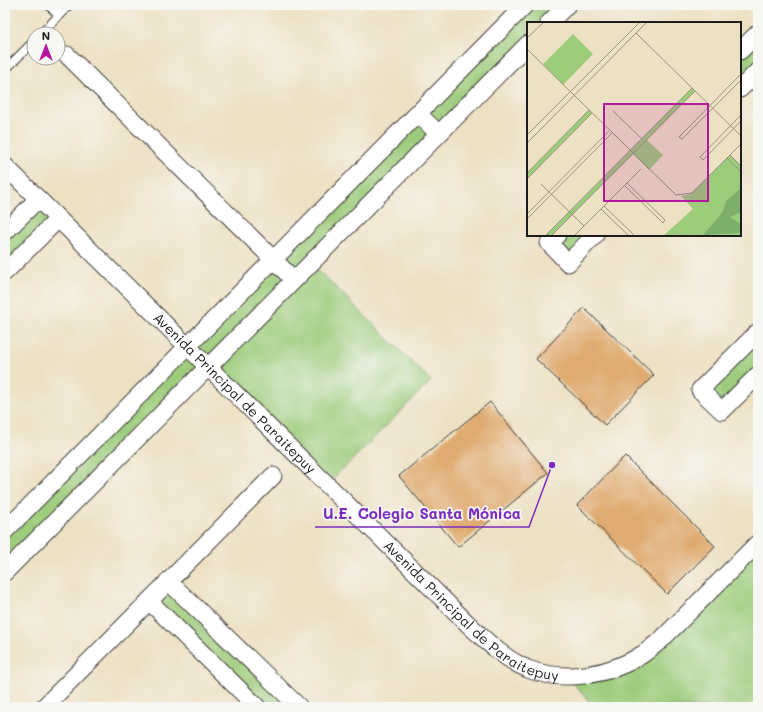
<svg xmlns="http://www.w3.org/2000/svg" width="763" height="712" viewBox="0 0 763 712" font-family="Mali,sans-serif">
<rect width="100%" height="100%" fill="#f6f6f2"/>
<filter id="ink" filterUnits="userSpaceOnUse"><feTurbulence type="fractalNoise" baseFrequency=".025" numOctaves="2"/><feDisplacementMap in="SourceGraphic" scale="8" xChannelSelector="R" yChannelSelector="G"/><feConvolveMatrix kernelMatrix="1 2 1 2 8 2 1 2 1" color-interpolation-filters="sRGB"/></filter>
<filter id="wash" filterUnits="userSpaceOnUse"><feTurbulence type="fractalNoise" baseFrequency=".012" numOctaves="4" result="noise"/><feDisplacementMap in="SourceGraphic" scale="16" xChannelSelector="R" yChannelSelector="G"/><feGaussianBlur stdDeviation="0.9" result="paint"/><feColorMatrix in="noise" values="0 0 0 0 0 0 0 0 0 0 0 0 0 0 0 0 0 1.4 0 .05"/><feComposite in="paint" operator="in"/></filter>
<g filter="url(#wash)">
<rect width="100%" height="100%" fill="#ede1c3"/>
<path fill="#9dcc7b" stroke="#5c744c" d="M525,5H567L549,23H528V44L311,263L431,381L327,485L208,367L5,572V531Z
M758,33V71L740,89V51Z
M38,199L58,219L5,272V232Z
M557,235H595L568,263Z
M758,332V375L722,411L700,390Z
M758,543V707H594L567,676L626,663Z
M168,581L299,707H257L149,601Z"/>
<g id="blocks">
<path fill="#e0ab6f" d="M584,308L654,375L605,425L536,359Z
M490,402L548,473L458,547L399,476Z
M625,456L715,546L667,594L577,505Z"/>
</g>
</g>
<g filter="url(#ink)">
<use href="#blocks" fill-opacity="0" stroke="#3b3a35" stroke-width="1"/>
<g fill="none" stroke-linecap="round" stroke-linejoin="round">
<g stroke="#3b3a35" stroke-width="10">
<path id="service" d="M48,5L59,15
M41,34L69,5
M5,70L34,41"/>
</g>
<g stroke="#3b3a35" stroke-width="19">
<g id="minor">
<path d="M549,23L567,5"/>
<path d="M740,51L758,33"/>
<path d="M67,55L294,280"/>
<path d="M740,89L758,71"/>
<path d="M417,113L439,134"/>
<path id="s1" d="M5,166L467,623C485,640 504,659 528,669C564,683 611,675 643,654C649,650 654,645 660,641L758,543"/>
<path d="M5,232L38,199"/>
<path d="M557,235L549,243L568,263L595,235"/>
<path d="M5,272L58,219"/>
<path d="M758,332L700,390L722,411L758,375"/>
<path d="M5,531L525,5"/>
<path d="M5,572L528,44"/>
<path d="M168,581L299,707"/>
<path d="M149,601L257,707"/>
<path d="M44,707L273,476"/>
</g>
</g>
<use href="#service" stroke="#fff" stroke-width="8"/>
<use href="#minor" stroke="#fff" stroke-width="17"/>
</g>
</g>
<g text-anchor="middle" stroke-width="3.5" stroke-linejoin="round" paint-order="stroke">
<g font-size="14" fill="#1c1c1c" stroke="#f6f6f2">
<text dy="5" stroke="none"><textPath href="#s1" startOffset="323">Avenida Principal de Paraitepuy</textPath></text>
<text dy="5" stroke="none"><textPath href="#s1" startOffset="647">Avenida Principal de Paraitepuy</textPath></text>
</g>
</g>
<g transform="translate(527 22)">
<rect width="214" height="214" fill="#ede1c3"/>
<path d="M46,12L66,32L36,63L16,42ZM165,66L168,69L120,118L136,133L122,148L106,132L25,213H19ZM62,88L65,91L0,157V151ZM203,133L214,144V213H137L166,187L154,174L163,172Z" fill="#9dcc7b"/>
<path d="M214,166V190L203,195L214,202V211L176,213L195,191L199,179Z" fill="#7eb06b"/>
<path fill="none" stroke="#999280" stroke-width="1" d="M109,11L214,114M0,16L16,1M0,27L149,173L165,171L214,122M214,52L152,115L155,117L214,58M86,89L115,117M214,93L173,135L176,138L214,99M0,113L112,1M0,121L119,1M203,133L214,144M200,136L214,150M0,151L62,88M0,157L65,91M14,162L57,204M98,164L136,201L138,198L100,161M77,184L107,213M74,187L101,213M0,192L82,109M0,197L85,111M19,213L165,66M25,213L168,69M48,213L114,147"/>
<path fill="#b5179e" fill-opacity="0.15" stroke="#b5179e" stroke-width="2" d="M77,82H181V179H77Z"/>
<rect width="214" height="214" fill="none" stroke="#1c1c1c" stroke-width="2"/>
</g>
<path fill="none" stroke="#7b2cbf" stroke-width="1.5" d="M552 465L529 527H315"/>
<circle fill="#7b2cbf" stroke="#f6f6f2" stroke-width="1.5" cx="552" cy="465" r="4"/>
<g font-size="15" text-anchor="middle" font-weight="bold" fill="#7b2cbf" stroke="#f6f6f2" stroke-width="3.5" stroke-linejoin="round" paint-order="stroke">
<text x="422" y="519">U.E. Colegio Santa Mónica</text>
</g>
<rect width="763" height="712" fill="none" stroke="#f6f6f2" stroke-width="20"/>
<g transform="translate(46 46)"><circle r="19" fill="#f6f6f2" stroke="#9f9f9c"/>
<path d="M0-3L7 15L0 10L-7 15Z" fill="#b5179e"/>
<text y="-6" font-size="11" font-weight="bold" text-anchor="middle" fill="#1c1c1c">N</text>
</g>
</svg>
